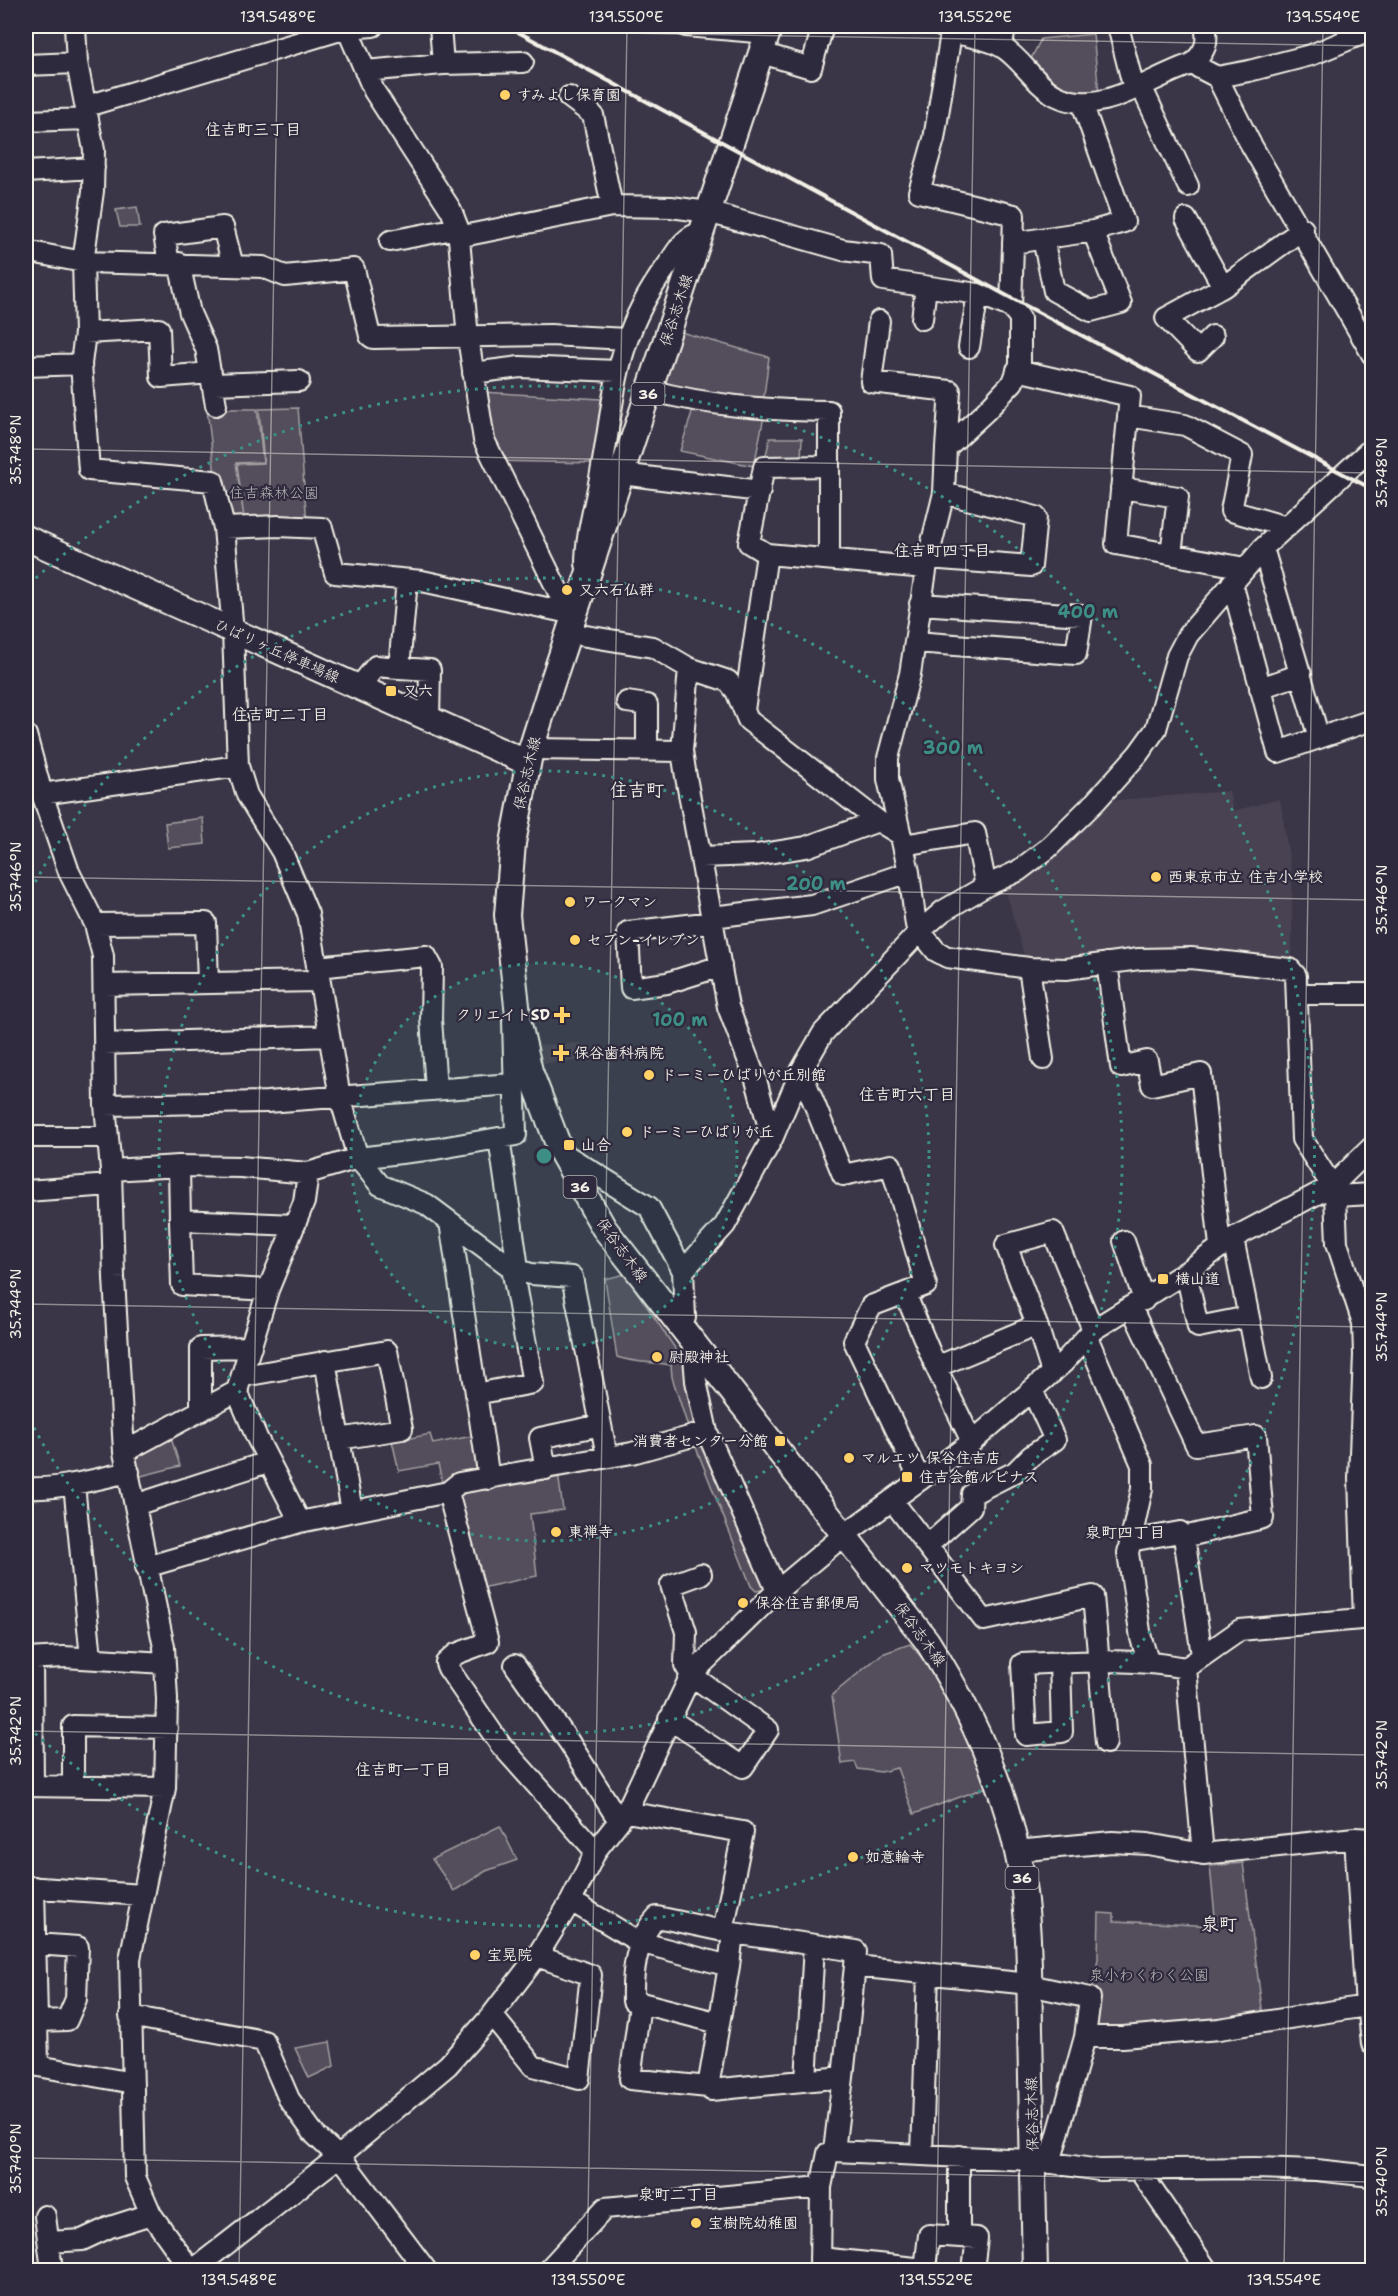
<svg xmlns="http://www.w3.org/2000/svg" width="1398" height="2296" viewBox="0 0 1398 2296" font-family="'Shantell Sans','Klee One',sans-serif">
<rect width="100%" height="100%" fill="#3b3647"/>
<filter id="ink" filterUnits="userSpaceOnUse"><feTurbulence type="fractalNoise" baseFrequency=".0167" numOctaves="2"/><feDisplacementMap in="SourceGraphic" scale="12" xChannelSelector="R" yChannelSelector="G"/><feConvolveMatrix kernelMatrix="1 2 1 2 8 2 1 2 1" color-interpolation-filters="sRGB"/></filter>
<g filter="url(#ink)">
<path fill="#484352" d="M1229,791L1233,811L1280,799L1292,878V962L1068,964L1025,959L1004,884L1107,801Z
M581,1043L582,1061L540,1063L539,1045Z"/>
<path fill="#534e5c" stroke="#a4a0a2" stroke-width="1.5" d="M1093,34L1099,94L1060,91L1029,63L1041,39Z
M137,207L140,227H120L116,210Z
M677,331L769,357L763,403L657,388Z
M481,392L601,399L595,463L494,461Z
M298,408L307,524H221L207,409H257L263,462L236,463L244,518L237,464L264,463L259,409Z
M693,409L764,416L754,466L680,451Z
M770,438H802L801,458L765,459Z
M203,818L205,844L168,848L165,823Z
M625,1274L683,1360L699,1418L766,1589L756,1591L751,1586L689,1430L672,1377L671,1365C653,1362 634,1363 617,1357L605,1279Z
M402,1430L406,1439L430,1434L433,1444L477,1435L483,1470L443,1486L438,1464L399,1471L390,1432Z
M169,1432L180,1466L137,1477L134,1450Z
M558,1473L563,1510L530,1514L537,1576L481,1588L458,1491Z
M910,1644C947,1683 967,1738 987,1787L914,1814L897,1768L881,1772L858,1769L855,1762L842,1764L832,1695L882,1654Z
M500,1826L517,1860L486,1871L454,1891L432,1859Z
M1243,1863L1263,2016L1095,2030L1091,1994L1098,1959L1099,1913L1114,1914V1921L1216,1926L1210,1866Z
M330,2042L334,2066L309,2078L295,2048Z"/>
<g fill="none" stroke-linecap="round" stroke-linejoin="round">
<g stroke="#f4f1e8" stroke-width="24">
<path id="minor" d="M75,26L77,63L94,150L93,191L83,262L85,333L81,364L89,470L213,481L224,528L233,632L238,766L247,795L282,852L308,914L340,1097L358,1158L380,1185L426,1204L512,1268L533,1383L476,1394
M346,26L374,91L451,210L458,228L468,338L484,440L562,599L574,614
M686,26L768,33
M941,26C960,38 985,36 1002,47C1022,59 1036,86 1057,96C1103,118 1149,77 1192,64L1217,77L1249,71L1311,55L1372,30
M1118,26L1134,89
M951,33L934,139L919,192L1014,215L1011,307L1020,318V364L1013,382L986,411L946,448L944,493L928,558L910,674L888,758V779L909,872L916,925L920,931L936,951L947,957L1029,968L1066,969L1139,959L1191,958L1290,969L1296,976L1302,1139L1332,1186L1335,1196L1337,1243L1363,1323L1364,1355L1359,1478L1364,1619
M1001,46L1006,26
M762,53L811,68L823,26
M443,64L523,62
M1192,64C1205,52 1209,43 1205,26
M26,65L77,63
M365,71L443,64L440,26
M1217,77L1249,141L1372,354
M1141,86L1188,186
M569,97L593,115L612,206
M87,106L347,28L373,26
M26,121L88,119
M26,172L94,168
M1186,219L1223,287L1303,229
M458,237L612,206L671,207L708,212L843,250L881,255L883,280L978,294L1011,307
M1043,239L1054,291L1091,311L1121,303L1093,231
M390,241L458,228
M1013,243L1093,231L1124,222L1082,103
M26,251L83,262L263,267L285,276L354,269L370,336L373,338L550,335L627,339
M169,263L164,235L223,227L233,266
M179,263L190,313L206,349L216,405
M922,319L926,287
M879,321L871,382L950,391L946,448
M85,333L159,329L161,377L211,373
M1213,336L1198,351L1166,318L1223,287
M969,347L978,294
M26,366L81,364
M1017,370L1130,396L1116,544L1245,568
M473,373L520,367L617,371
M214,384L299,381
M649,390C709,406 767,410 829,411V559
M1128,416L1185,425L1242,455L1231,511L1287,527
M621,474L760,491
M1121,488L1178,497L1171,554
M224,528L278,526L322,528L335,573L422,581L574,614
M767,554L749,543L764,467L829,466
M928,558L1031,566L1036,517L944,493
M586,564C586,534 595,506 600,478C616,394 613,339 667,266C678,250 683,237 702,232
M1232,583L1278,752L1319,738L1263,548
M568,633L653,647L689,668L728,681L736,691L748,720L878,821L901,835
M915,642L1076,654L1082,615L920,604
M399,668L430,670L429,720
M689,668L682,751L686,777L728,1007L756,1080L772,1139
M359,687L376,666L399,668L407,580
M1260,688L1301,674
M627,702L647,705V751
M744,710L767,554L926,568
M26,735L42,794L69,872L95,924L103,956L105,1105L111,1170L114,1278L124,1452L164,1647L167,1699L165,1788L130,1959L135,2177L151,2214L191,2270
M1319,738L1372,720
M531,749L682,751
M42,794L238,766
M903,845L975,833L986,886
M701,857L756,855L806,847L878,821
M712,917L812,905L909,872
M713,922L628,932L631,988L667,983L721,966
M95,924L206,923L208,983
M1107,963L1121,1067L1147,1061L1152,1085L1201,1074L1220,1246
M317,967L426,956L432,967L431,1019L436,1089
M1029,968L1043,1059
M105,985L319,981
M1297,994H1372
M104,1044L329,1036
M801,1071L843,1175L891,1165L926,1285L871,1306L854,1341L920,1480
M105,1105L267,1102L513,1084
M26,1137H107
M499,1138L517,1261L512,1268L531,1274L572,1277L607,1456
M561,1152L649,1207L683,1271
M179,1166L180,1220L295,1225
M111,1170L179,1166L241,1167L308,1173L358,1158L435,1149L516,1135L513,1021
M26,1191L111,1185
M1335,1196L1372,1194
M180,1220L182,1285L268,1290
M450,1222L489,1479
M1233,1238L1261,1378
M1124,1241L1144,1300
M1186,1272L1198,1327L1248,1317
M905,1293L936,1367L972,1442
M680,1327L685,1318L683,1271L725,1225L772,1139L801,1071L823,1033L920,931L943,911L986,886L1018,871L1047,849L1095,802L1138,754L1156,729L1177,656L1188,635L1263,548L1372,448
M1087,1337L1142,1465V1489L1128,1553L1141,1638L1148,1661
M693,1344L696,1381L707,1432L777,1591
M325,1361L352,1511
M936,1367L1037,1325
M1052,1373L1037,1325L1006,1245L1053,1232L1093,1330
M243,1376L387,1351L402,1429L339,1439
M237,1391L257,1438L300,1522
M201,1411V1348L251,1347
M124,1452L237,1391L268,1290L304,1202L308,1173
M546,1469L540,1438L601,1425
M74,1484L91,1658
M26,1488C60,1490 95,1479 129,1472
M448,1492L488,1642L456,1654L446,1663L448,1668L500,1744L590,1845L597,1849
M892,1500L984,1620L1093,1596L1106,1743
M135,1505L268,1462
M1184,1537L1202,1655
M1130,1541L1180,1532L1184,1537L1263,1518L1256,1436L1196,1445L1131,1307
M927,1546L971,1507L972,1494L1015,1472L1031,1456L1055,1440L1032,1390
M146,1567L300,1522L448,1492L459,1483L632,1453L707,1432
M26,1659L64,1657L165,1663
M32,1659L33,1785
M1060,1662L1062,1732L1026,1735L1022,1664C1078,1662 1130,1657 1186,1668L1240,1630L1372,1618
M515,1665L569,1742L619,1821
M1186,1668L1203,1854
M669,1719L743,1767L768,1730L691,1675L685,1665L686,1632L671,1585L701,1574
M73,1785V1726L167,1728
M26,1786L165,1788
M626,1812L743,1832L723,1931
M1355,1838L1366,2006L1369,2013H1372
M1016,1851L1112,1842L1148,1844L1203,1854L1355,1838L1372,1839
M26,1887L142,1895
M34,1887L38,2064
M571,1901L639,1942L729,1966L733,1933
M35,1944L78,1947L76,1999L67,2020L37,2021
M729,1966L708,2087L711,2090L843,2077L834,2151
M640,2004L630,2079L708,2087
M1369,2013L1372,2044
M492,2015L533,2066L579,2079L591,1975L537,1956
M130,2016L264,2041L289,2099L315,2135L346,2164L426,2270
M719,2023L633,2001C632,1970 636,1939 657,1917L733,1933L856,1951L855,1966L1020,1983L1090,1998L1085,2037H1123L1219,2029L1366,2006
M27,2064L133,2083
M843,2077L855,1966
M806,2080L814,1946
M922,2154L928,1973
M1050,2163L1085,2037
M1139,2170L1207,2270
M45,2216L52,2270
M959,2237V2156
M49,2242L82,2240L110,2227L151,2214
M820,2258L925,2269L929,2235L977,2238L973,2270
M193,2270L337,2158L448,2065L492,2015L537,1956L571,1901L597,1849L626,1812L691,1675L777,1591L844,1535L972,1442L1063,1363L1093,1330L1186,1272L1233,1238L1332,1186L1372,1147
M548,2270L605,2208L821,2187
M820,2270L821,2187L828,2153L834,2151L1033,2160L1099,2170L1254,2168L1316,2170L1372,2176"/>
</g>
<g stroke="#f4f1e8" stroke-width="28">
<path id="major" d="M770,26L549,692L531,749L513,843L507,915L519,1024L530,1071L561,1152L604,1228L927,1641C971,1710 1005,1784 1020,1866C1030,1920 1029,1975 1030,2029C1032,2110 1033,2190 1035,2270
M26,538L528,763"/>
</g>
<use href="#minor" stroke="#2f2a3d" stroke-width="20"/>
<use href="#major" stroke="#2f2a3d" stroke-width="24"/>
<path stroke="#f4f1e8" stroke-width="4" d="M507,26L1013,299L1372,489"/>
</g>
</g>
<path fill="none" stroke="#f4f1e8" stroke-width="1.5" stroke-opacity="0.45" d="M218,26L1372,46M26,449L1372,473M26,877L1372,900M26,1304L1372,1327M26,1731L1372,1755M26,2158L1372,2182M239,2270L278,26M587,2270L627,26M936,2270L975,26M1284,2270L1323,26"/>
<circle cx="544" cy="1156" r="193" fill="#3d8f86" fill-opacity=".12"/>
<g fill="none" stroke="#3d8f86" stroke-width="3" stroke-dasharray="3 6">
<circle cx="544" cy="1156" r="193"/>
<circle cx="544" cy="1156" r="385"/>
<path d="M27 898A578 578 0 1 1 27 1414"/>
<path d="M29 584A770 770 0 1 1 29 1728"/>
</g>
<g fill="#ffd166" stroke="#2f2a3d" stroke-width="2">
<circle cx="505" cy="95" r="6"/>
<circle cx="567" cy="590" r="6"/>
<rect x="385" y="685" width="12" height="12" rx="3"/>
<circle cx="1156" cy="877" r="6"/>
<circle cx="570" cy="902" r="6"/>
<circle cx="575" cy="940" r="6"/>
<path d="M559 1006h6v6h6v6h-6v6h-6v-6h-6v-6h6z"/>
<path d="M558 1044h6v6h6v6h-6v6h-6v-6h-6v-6h6z"/>
<circle cx="649" cy="1075" r="6"/>
<circle cx="627" cy="1132" r="6"/>
<rect x="563" y="1139" width="12" height="12" rx="3"/>
<rect x="1157" y="1273" width="12" height="12" rx="3"/>
<circle cx="657" cy="1357" r="6"/>
<rect x="774" y="1435" width="12" height="12" rx="3"/>
<circle cx="849" cy="1458" r="6"/>
<rect x="901" y="1471" width="12" height="12" rx="3"/>
<circle cx="556" cy="1532" r="6"/>
<circle cx="907" cy="1568" r="6"/>
<circle cx="743" cy="1603" r="6"/>
<circle cx="853" cy="1857" r="6"/>
<circle cx="475" cy="1955" r="6"/>
<circle cx="696" cy="2223" r="6"/>
</g>
<g text-anchor="middle" stroke-width="4.5" stroke-linejoin="round" paint-order="stroke">
<g fill="#2f2a3d" stroke="#b9b5b5" stroke-width="1.5">
<rect x="631.5" y="383" width="33" height="22" rx="4.5"/>
<rect x="563.5" y="1176" width="33" height="22" rx="4.5"/>
<rect x="1005.5" y="1867" width="33" height="22" rx="4.5"/>
</g>
<g font-size="14" font-weight="bold" fill="#f4f1e8">
<text x="648" y="399">36</text>
<text x="580" y="1192">36</text>
<text x="1022" y="1883">36</text>
</g>
<g font-size="15" font-weight="bold" fill="#f4f1e8" stroke="#2f2a3d" text-anchor="start">
<text x="517" y="100">すみよし保育園</text>
<text x="579" y="595">又六石仏群</text>
<text x="403" y="696">又六</text>
<text x="1168" y="882">西東京市立 住吉小学校</text>
<text x="582" y="907">ワークマン</text>
<text x="587" y="945">セブン-イレブン</text>
<text x="550" y="1020" text-anchor="end">クリエイトSD</text>
<text x="574" y="1058">保谷歯科病院</text>
<text x="661" y="1080">ドーミーひばりが丘別館</text>
<text x="639" y="1137">ドーミーひばりが丘</text>
<text x="581" y="1150">山合</text>
<text x="1175" y="1284">横山道</text>
<text x="669" y="1362">尉殿神社</text>
<text x="768" y="1446" text-anchor="end">消費者センター分館</text>
<text x="861" y="1463">マルエツ 保谷住吉店</text>
<text x="919" y="1482">住吉会館ルピナス</text>
<text x="568" y="1537">東禅寺</text>
<text x="919" y="1573">マツモトキヨシ</text>
<text x="755" y="1608">保谷住吉郵便局</text>
<text x="865" y="1862">如意輪寺</text>
<text x="487" y="1960">宝晃院</text>
<text x="708" y="2228">宝樹院幼稚園</text>
</g>
<g font-size="15" fill="#f4f1e8" stroke="#2f2a3d">
<text transform="translate(676 310) rotate(-72)" y="5">保谷志木線</text>
<text transform="translate(277 651) rotate(24)" y="5">ひばりヶ丘停車場線</text>
<text transform="translate(527 773) rotate(-77)" y="5">保谷志木線</text>
<text transform="translate(622 1250) rotate(54)" y="5">保谷志木線</text>
<text transform="translate(920 1634) rotate(54)" y="5">保谷志木線</text>
<text transform="translate(1032 2114) rotate(-91)" y="5">保谷志木線</text>
</g>
<g font-size="15" fill="#bcb8b7" stroke="#2f2a3d">
<text x="274" y="498">住吉森林公園</text>
<text x="1149" y="1980">泉小わくわく公園</text>
</g>
<g font-size="16" font-weight="bold" fill="#f4f1e8" stroke="#2f2a3d">
<text x="253" y="135">住吉町三丁目</text>
<text x="942" y="556">住吉町四丁目</text>
<text x="280" y="720">住吉町二丁目</text>
<text x="907" y="1100">住吉町六丁目</text>
<text x="1125" y="1538">泉町四丁目</text>
<text x="403" y="1775">住吉町一丁目</text>
<text x="678" y="2200">泉町二丁目</text>
</g>
<g font-size="18" font-weight="bold" fill="#f4f1e8" stroke="#2f2a3d">
<text x="637" y="796">住吉町</text>
<text x="1219" y="1930">泉町</text>
</g>
</g>
<circle cx="544" cy="1156" r="9" fill="#3d8f86" stroke="#2f2a3d" stroke-width="3"/>
<g font-size="18" text-anchor="middle" font-weight="bold" fill="#3d8f86" stroke="#2f2a3d" stroke-width="4.5" stroke-linejoin="round" paint-order="stroke">
<text x="1088" y="618">400 m</text>
<text x="953" y="754">300 m</text>
<text x="816" y="890">200 m</text>
<text x="680" y="1026">100 m</text>
</g>
<rect width="1398" height="2296" fill="none" stroke="#2f2a3d" stroke-width="66"/>
<rect x="33" y="33" width="1332" height="2230" fill="none" stroke="#f4f1e8" stroke-width="2"/>
<g font-size="15" text-anchor="middle" fill="#f4f1e8">
<text x="278" y="22">139.548°E</text>
<text x="626" y="22">139.550°E</text>
<text x="975" y="22">139.552°E</text>
<text x="1323" y="22">139.554°E</text>
<text transform="translate(16 450) rotate(-90)" y="5">35.748°N</text>
<text transform="translate(1382 473) rotate(-90)" y="5">35.748°N</text>
<text transform="translate(16 877) rotate(-90)" y="5">35.746°N</text>
<text transform="translate(1382 900) rotate(-90)" y="5">35.746°N</text>
<text transform="translate(16 1304) rotate(-90)" y="5">35.744°N</text>
<text transform="translate(1382 1327) rotate(-90)" y="5">35.744°N</text>
<text transform="translate(16 1731) rotate(-90)" y="5">35.742°N</text>
<text transform="translate(1382 1755) rotate(-90)" y="5">35.742°N</text>
<text transform="translate(16 2159) rotate(-90)" y="5">35.740°N</text>
<text transform="translate(1382 2182) rotate(-90)" y="5">35.740°N</text>
<text x="239" y="2285">139.548°E</text>
<text x="588" y="2285">139.550°E</text>
<text x="936" y="2285">139.552°E</text>
<text x="1284" y="2285">139.554°E</text>
</g>
</svg>
